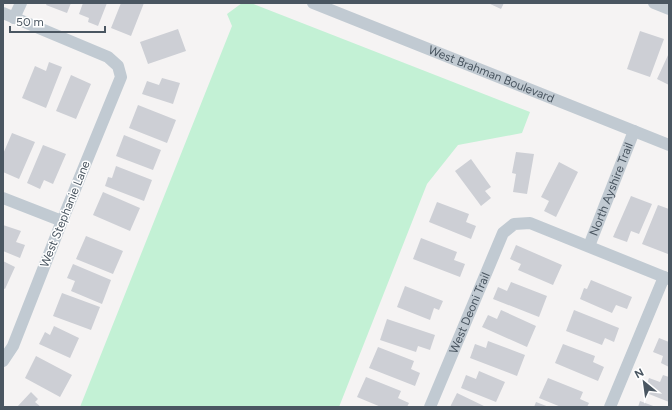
<svg xmlns="http://www.w3.org/2000/svg" width="672" height="410" viewBox="0 0 672 410" font-family="Figtree,sans-serif">
<rect width="100%" height="100%" fill="#f5f3f3"/>
<path fill="#c3f1d5" d="M242,3H251L530,112L522,133L458,145L427,184L339,407H80L232,26L227,14Z"/>
<path fill="#cdcfd5" d="M47,3H71L67,13L46,5Z
M83,3H107L98,26L88,22L89,18L79,14Z
M121,3H144L131,36L111,28Z
M488,3H504L501,9Z
M178,29L186,51L148,64L140,42Z
M640,31L664,39L650,77L627,69Z
M669,53V85L657,79Z
M49,62L62,67L46,108L22,98L35,66L46,71Z
M71,75L91,84L76,119L56,111Z
M162,78L180,83L173,104L142,94L147,81L159,85Z
M138,105L176,120L167,143L129,128Z
M12,133L35,142L19,179L3,172V154Z
M124,135L161,150L153,170L116,156Z
M43,145L66,154L53,184L44,180L40,189L27,183Z
M516,152L534,154L527,194L513,192L516,174L512,173Z
M471,159L491,187L485,191L491,198L481,206L455,171Z
M559,162L578,172L556,217L544,211L549,201L541,197Z
M116,166L152,180L144,201L105,186L108,177L112,178Z
M103,192L140,208L130,231L93,215Z
M631,196L652,204L639,234L631,231L627,242L613,237Z
M437,202L469,214L466,222L476,226L471,239L429,222Z
M658,205L669,209V252L668,254L642,244Z
M3,225L21,231L16,242L25,245L20,258L3,251Z
M86,236L123,251L113,274L76,259Z
M421,238L457,252L454,260L465,264L460,277L413,259Z
M516,245L562,265L553,285L518,270L521,264L510,259Z
M3,261L15,267L5,289L3,288Z
M73,264L111,280L102,304L71,291L75,281L67,278Z
M591,280L632,297L627,309L616,305L612,313L580,299L584,288L587,289Z
M511,282L547,296L539,317L493,299L498,287L507,291Z
M405,286L443,301L439,310L434,308L430,320L397,307Z
M62,293L100,307L91,330L53,316Z
M501,310L536,326L527,347L482,327L488,315L497,319Z
M574,310L619,328L614,342L605,338L602,345L566,331Z
M387,319L435,335L430,350L418,346L416,352L380,340Z
M54,326L79,338L70,358L39,344L45,332L50,335Z
M659,338L669,342V367L661,363L663,356L653,352Z
M488,341L525,355L517,376L470,358L475,344L486,348Z
M563,344L595,356L593,362L604,367L598,381L555,363Z
M378,347L414,361L411,369L420,373L415,386L369,368Z
M36,356L72,375L60,397L25,378Z
M479,371L505,382L496,402L461,388L466,375L476,379Z
M663,375L669,377V402L644,392L649,378L660,382Z
M366,377L401,391L398,398L409,403L407,407H381L357,397Z
M548,378L583,392L580,399L589,403L587,407H561L539,398Z
M31,392L38,399L35,402L41,407H17Z
M457,393L486,407H450Z
M640,401L656,407H638Z
M536,402L549,407H534Z"/>
<g fill="none" stroke-linecap="round" stroke-linejoin="round">
<g stroke="#c1cad2" stroke-width="12">
<path id="s1" d="M313,3L669,145"/>
<path d="M654,3L669,9"/>
<path d="M3,13L108,57L118,66L121,77L62,221L13,346L3,361"/>
<path d="M14,18L21,3"/>
<path d="M3,198L62,221"/>
<path id="s2" d="M589,246L634,131"/>
<path id="s3" d="M430,407L503,233L514,224L530,223L669,279"/>
<path d="M610,407L664,277"/>
</g>
</g>
<g text-anchor="middle" stroke-width="3" stroke-linejoin="round" paint-order="stroke">
<g font-size="12" fill="#4a5661" stroke="#fff">
<text dy="4" stroke="none"><textPath href="#s1" startOffset="192">West Brahman Boulevard</textPath></text>
<text dy="4" stroke="none"><textPath href="#s2" startOffset="61">North Ayshire Trail</textPath></text>
<text transform="translate(65 214) rotate(-68)" y="4">West Stephanie Lane</text>
<text dy="4" stroke="none"><textPath href="#s3" startOffset="102">West Deoni Trail</textPath></text>
</g>
</g>
<rect width="672" height="410" fill="none" stroke="#4a5661" stroke-width="8"/>
<g transform="translate(644 382) rotate(331)" stroke="#ffffff" stroke-width="3" paint-order="stroke">
<path d="M0-3L7 15L0 10L-7 15Z" fill="#4a5661"/>
<text y="-6" font-size="11" font-weight="bold" text-anchor="middle" fill="#4a5661">N</text>
</g>
<path d="M10 26v6h95v-6" fill="none" stroke="#4a5661" stroke-width="2"/>
<text x="16" y="26" font-size="12" fill="#4a5661" stroke="#ffffff" stroke-width="3" paint-order="stroke">50 m</text>
</svg>
